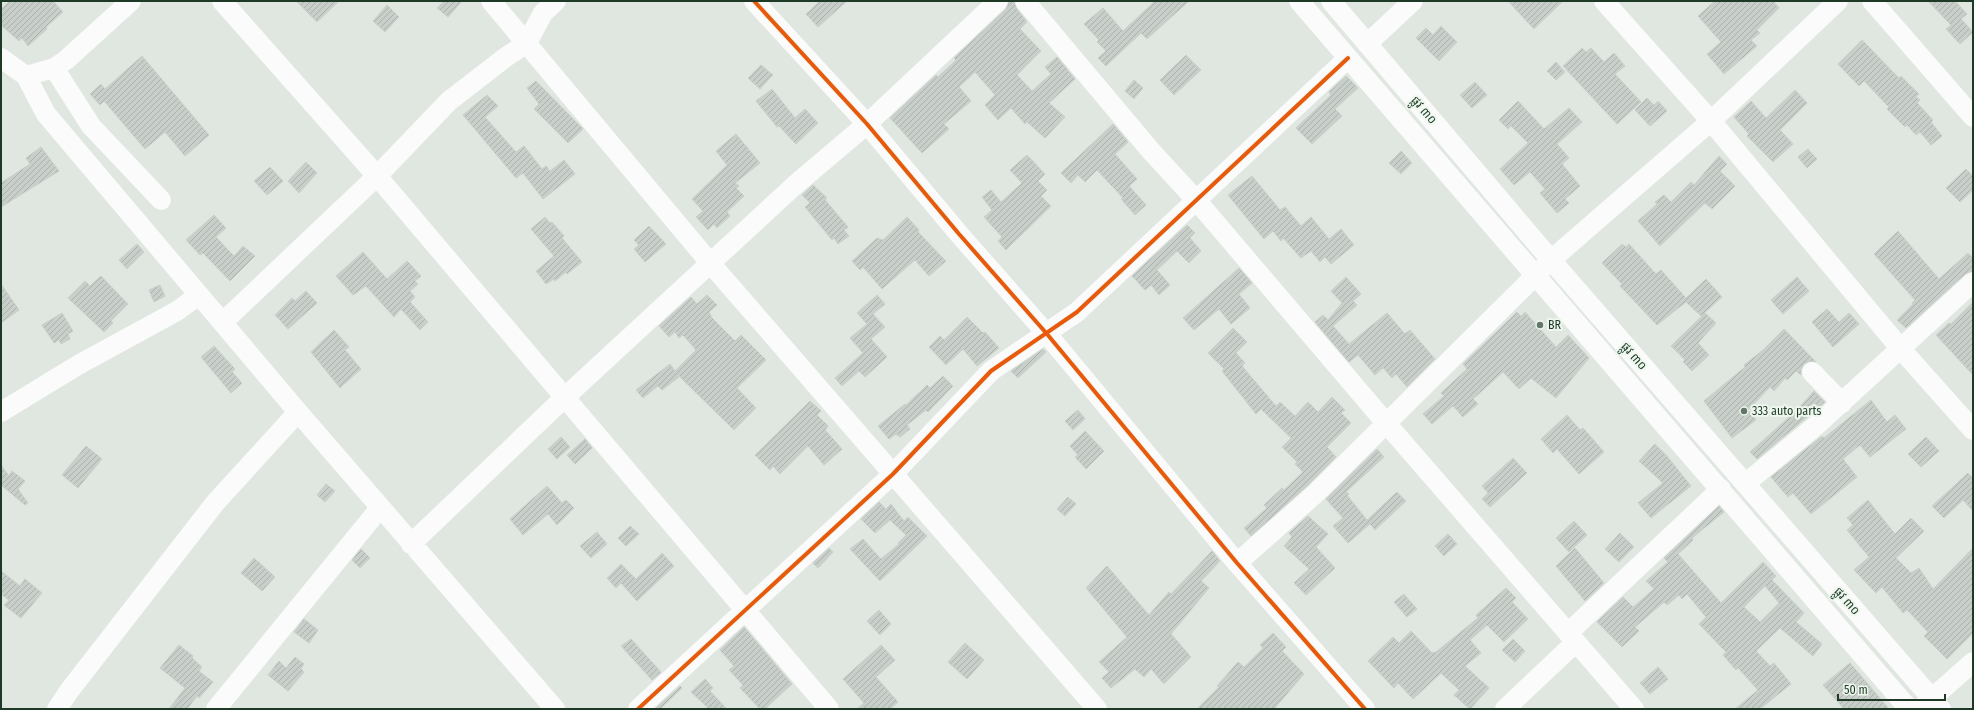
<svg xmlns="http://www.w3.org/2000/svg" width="1974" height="710" viewBox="0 0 1974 710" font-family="'Fira Sans Condensed','Noto Sans Khmer',sans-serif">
<defs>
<pattern id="building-hatch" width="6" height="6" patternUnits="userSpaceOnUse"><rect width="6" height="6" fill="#c8cec9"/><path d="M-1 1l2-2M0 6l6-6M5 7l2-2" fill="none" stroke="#abb2ac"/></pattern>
</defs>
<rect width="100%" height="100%" fill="#e0e7e1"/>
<path fill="url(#building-hatch)" stroke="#c9d0ca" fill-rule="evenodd" d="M10,1H53L63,12L46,27L47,29L28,46L22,38L19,41L1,25V9Z
M296,1H339L317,22Z
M444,1H462L448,17L437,8Z
M820,1H847L818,27L806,14Z
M1009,1H1014L1016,8L1027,22L1020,29L1041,51L1017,75L1032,91L1051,74L1045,67L1057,57L1075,79L1049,103L1065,117L1045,138L1027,122L1025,124L1011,108L998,120L985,105L995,95L975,72L959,87L971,101L944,124L949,129L922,153L890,118L936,75L938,77L956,60L954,58L1006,9Z
M1155,1H1189L1147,39L1141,33L1106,66L1098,58L1106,51L1097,42L1099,40L1084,24L1103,8L1123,31Z
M1508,1H1563L1534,29Z
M1715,1H1773L1779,8L1757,30L1760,33L1751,40L1757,46L1724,74L1707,54L1721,42L1698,16Z
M1928,1H1955L1967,14L1961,19L1973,32L1960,44L1946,29L1951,25Z
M387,5L399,17L385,32L373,21Z
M1441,26L1457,42L1439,61L1416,38L1426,28L1433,35Z
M1862,40L1899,78L1901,76L1919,94L1916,97L1920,100L1917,103L1933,120L1931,122L1942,136L1931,145L1920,132L1916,135L1907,125L1905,127L1887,109L1889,107L1864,81L1859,86L1838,64Z
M1582,48L1586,52L1591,48L1604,62L1614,53L1625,66L1615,74L1641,102L1617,124L1563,66Z
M1186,55L1201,70L1174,95L1160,80Z
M142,56L209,135L185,156L165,132L145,149L104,101L100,105L90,94L101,84L105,89Z
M1556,62L1565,72L1556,80L1547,71Z
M761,65L773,75L760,89L748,78Z
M1346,76L1358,88L1335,109L1342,116L1312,144L1296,128L1331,95L1329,92Z
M1134,80L1143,88L1134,99L1125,91Z
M536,81L583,129L568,143L534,109L539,104L527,88Z
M1475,82L1487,95L1472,108L1460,95Z
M772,89L795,118L805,109L818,123L796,144L779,126L777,127L756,101Z
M1795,90L1807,103L1780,130L1793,144L1773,162L1747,136L1749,134L1734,117L1751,101L1766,118Z
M487,95L498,106L485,117L516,152L524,146L542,169L546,166L550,171L564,160L575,174L543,199L523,173L516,178L463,115Z
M1647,98L1654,105L1658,101L1667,111L1650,126L1635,110Z
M1518,101L1544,129L1569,108L1582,122L1557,144L1569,158L1562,164L1580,186L1565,199L1569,203L1557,213L1540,193L1545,189L1530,172L1514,185L1500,169L1528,143L1511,126L1508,129L1499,120Z
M1113,124L1128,142L1115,154L1137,179L1129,186L1146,205L1135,215L1121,199L1123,198L1097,170L1085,182L1078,175L1071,183L1061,173Z
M736,134L760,163L735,183L739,186L736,188L744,196L727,212L730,216L717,228L714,224L708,230L696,217L703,211L692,199L727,165L716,151Z
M41,147L59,171L1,207V183L30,164L26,158Z
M1808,149L1817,159L1807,168L1798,157Z
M1401,151L1412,163L1401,174L1389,163Z
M1027,155L1045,174L1038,181L1047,190L1041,196L1051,206L1006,250L998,241L1002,237L984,217L992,210L982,197L991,190L1001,202L1022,183L1010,170Z
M1719,156L1727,164L1720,171L1735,186L1712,209L1705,203L1660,246L1638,221L1657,204L1655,202L1664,195L1671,202L1691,182L1694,185Z
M306,162L317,173L299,193L288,181Z
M270,167L283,181L267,195L254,181Z
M1966,169L1973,176V190L1960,202L1946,188Z
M1252,176L1280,210L1285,207L1301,226L1311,217L1329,239L1341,229L1354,245L1331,264L1325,257L1320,262L1311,251L1301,258L1283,238L1281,241L1273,231L1264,239L1228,195Z
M813,185L827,198L825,200L848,227L844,230L849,236L838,244L834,238L832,240L805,207L810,203L802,195Z
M214,215L226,228L216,237L234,256L243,246L255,256L230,281L203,253L200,255L186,240Z
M545,217L550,223L552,222L564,236L562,238L582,262L567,274L566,272L555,281L554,279L546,284L536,271L554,256L531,229Z
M907,217L919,230L918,232L946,261L929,276L915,260L882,289L863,267L860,270L852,261L877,238L883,240Z
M1187,225L1195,233L1190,238L1201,251L1189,263L1177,251L1157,270L1170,285L1159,295L1151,285L1145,290L1132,276Z
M649,226L666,244L645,262L634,249L639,245L634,240Z
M1898,231L1939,279L1968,253L1973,258V271L1965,274L1906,328L1897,320L1913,304L1912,303L1915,300L1874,254Z
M137,244L144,252L127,269L119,260Z
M1622,244L1626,247L1629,244L1656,274L1661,270L1686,298L1706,279L1722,297L1701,316L1686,302L1657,325L1620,286L1622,284L1602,263Z
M363,252L387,279L407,261L421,276L415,281L418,284L410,291L415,297L410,302L428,322L420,330L401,309L394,317L366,286L353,295L336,276Z
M1239,268L1252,283L1239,294L1250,308L1231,324L1219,309L1194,330L1183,318Z
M101,276L128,304L111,321L113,323L104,332L68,298L85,281L90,286Z
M1346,277L1361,294L1353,301L1357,305L1333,326L1349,344L1387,313L1405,334L1410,330L1435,359L1407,387L1396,374L1392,378L1383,368L1375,375L1358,355L1349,362L1315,322L1323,315L1328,320L1342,303L1331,291Z
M1797,277L1809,291L1783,314L1771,300Z
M1,284L19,310L1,323Z
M160,285L165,296L154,302L149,290Z
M306,291L317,303L288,329L275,315L292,298L295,301Z
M707,295L717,305L709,312L712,318L735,341L741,335L766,360L737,388L756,408L734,430L678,375L679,377L662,390L658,386L643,398L636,390L670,364L675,371L696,350L683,335L679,338L675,332L669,337L659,326L691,297L697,304Z
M877,295L885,304L873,314L885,327L871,339L887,357L865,377L859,371L842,386L835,378L863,353L850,338L867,324L857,313Z
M1973,302V375L1936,335L1949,323L1951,324Z
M1827,309L1839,322L1849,313L1859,324L1833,347L1812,322Z
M1517,312L1521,316L1525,312L1556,347L1568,335L1589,358L1556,398L1531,378L1519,389L1503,372L1473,399L1478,404L1463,417L1453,406L1432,424L1423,414L1444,396L1441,393L1467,369L1463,364Z
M62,313L73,331L68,334L70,339L61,344L59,340L54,343L42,325Z
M1705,313L1716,323L1698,343L1709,355L1692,371L1683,362L1685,360L1671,346Z
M967,317L983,333L985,332L999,348L977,366L963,349L946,365L929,347L940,336L944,340Z
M1233,328L1247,342L1236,353L1245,363L1242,366L1276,406L1280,402L1295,416L1308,402L1318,412L1332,397L1345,410L1341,413L1351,423L1327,447L1336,457L1307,486L1251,536L1244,528L1267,508L1264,505L1282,488L1284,490L1303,472L1295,464L1297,462L1282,447L1291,438L1261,409L1256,414L1222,371L1224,369L1208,353Z
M1784,329L1816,362L1810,361L1804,364L1801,369V375L1796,371L1787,380L1785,378L1774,391L1770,387L1748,410L1756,420L1732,438L1704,401L1745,367L1744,365L1763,350Z
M334,330L349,347L345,350L361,369L340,388L311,352Z
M214,346L235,369L232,372L242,383L231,393L201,357Z
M1043,349L1046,352L1018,378L1011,371Z
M943,376L953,386L928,412L926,410L907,425L910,429L900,437L896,434L889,439L878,426L905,404L906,405L927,385L930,388Z
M1814,391L1825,402L1757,459L1750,452L1796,411Z
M1871,400L1887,422L1895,415L1906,429L1870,457L1860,445L1843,459L1857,477L1811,514L1793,493L1788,497L1771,477L1822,436L1824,438Z
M810,401L821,411L817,415L828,426L825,430L842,449L824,465L808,446L780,474L773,466L770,470L755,455Z
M1078,410L1085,419L1073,430L1065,421Z
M1567,415L1580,430L1583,428L1604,452L1579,474L1557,449L1553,453L1541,439Z
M1085,431L1104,451L1086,469L1075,457L1078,455L1070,446Z
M561,437L570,447L557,459L548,449Z
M1926,437L1939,451L1921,467L1908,454Z
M585,439L592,448L575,464L567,455Z
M1655,444L1666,455L1691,486L1651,518L1638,503L1663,483L1639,461Z
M86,446L102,459L78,488L62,475Z
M1377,449L1384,457L1346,492L1349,494L1347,495L1367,520L1397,492L1406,501L1375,530L1370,524L1348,543L1333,526L1343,518L1326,499Z
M1513,458L1527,473L1490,507L1482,499L1488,493L1482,486Z
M1,465L9,476L12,471L25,481L18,489L28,503L25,505L1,485Z
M1968,473L1973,478V511L1963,500L1944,518L1932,506Z
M326,484L335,491L325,502L317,495Z
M547,486L562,503L566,500L574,508L557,525L548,514L523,535L510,519Z
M1068,497L1076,504L1065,516L1057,509Z
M1868,500L1895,534L1911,518L1924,531L1896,558L1911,573L1919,568L1933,589L1973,548V633L1947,659L1924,636L1928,632L1907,610L1903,613L1882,587L1876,593L1854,570L1869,557L1847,530L1853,525L1847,518Z
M879,502L886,509L891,504L904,521L908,517L927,536L880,581L850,549L863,539L881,559L899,544L898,543L906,535L890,520L875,533L861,519Z
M1719,506L1724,512L1692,538L1693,540L1678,554L1721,603L1763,562L1776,576L1772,580L1804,613L1796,622L1822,644L1813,656L1780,628L1756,651L1770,666L1774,663L1791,684L1760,709H1735L1758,690L1738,668L1736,670L1723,655L1726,652L1699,624L1706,617L1687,594L1682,599L1679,595L1667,605L1664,602L1635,627L1639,631L1622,647L1597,622L1623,597L1633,607L1654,589L1646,581L1668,562L1664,558ZM1765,586L1779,603L1760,622L1744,607Z
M1308,516L1328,534L1316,547L1335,568L1306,595L1294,583L1309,569L1284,546L1292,537L1289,533Z
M1574,521L1587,535L1569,552L1556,538Z
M630,526L639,534L626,546L618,538Z
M597,532L607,544L591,558L580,546Z
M1620,533L1634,547L1619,562L1605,549Z
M1448,534L1457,544L1444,556L1435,546Z
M829,548L833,552L818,568L813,563Z
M1575,548L1604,583L1585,601L1556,566Z
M361,549L370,558L360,568L352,560Z
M1212,551L1220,561L1201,581L1209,588L1171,634L1191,657L1164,684L1151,669L1144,677L1135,669L1111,688L1102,678L1109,672L1099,662L1127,637L1086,588L1107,566L1149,615L1169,592L1171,594Z
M662,553L674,566L637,601L621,583L616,588L607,578L621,564L636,579Z
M254,558L275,577L262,591L241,573Z
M1,571L20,586L25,579L42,593L21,618L4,605L9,600L1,594Z
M1506,588L1516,598L1512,602L1528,619L1504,642L1487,625L1470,640L1481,653L1465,666L1489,688L1470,709L1454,695L1459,690L1441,673L1413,699L1398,683L1394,688L1368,661L1393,637L1399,643L1411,631L1432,653L1436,652L1478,618L1476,615Z
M1404,594L1417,609L1407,617L1394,602Z
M879,610L891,624L880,635L867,621Z
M304,619L318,630L309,643L294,632Z
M744,627L792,684L765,709H760L740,688L743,685L729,670L734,666L720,650Z
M1273,633L1286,647L1282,651L1304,674L1274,709H1197L1219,687L1217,686L1238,662L1244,667L1263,648L1260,645Z
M631,639L661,672L652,680L621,646Z
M1513,639L1525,651L1515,662L1502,650Z
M965,643L984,660L967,679L948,662Z
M179,645L193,656L192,658L202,667L199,671L213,682L199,698L197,696L187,709H169L185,688L160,668Z
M881,645L895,660L876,677L898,702L890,709H857L864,703L843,679Z
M295,657L304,664L301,669L304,672L288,691L268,675L279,661L286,668Z
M1850,663L1862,677L1889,709H1844L1823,685Z
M1658,667L1668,679L1650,694L1640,683Z
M705,679L713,688L710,691L727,709H709L691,692Z
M680,686L682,688L660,709H655Z"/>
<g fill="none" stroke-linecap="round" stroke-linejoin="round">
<path stroke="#fafbfa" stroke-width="20" d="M222,1L377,176L829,709
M491,1L711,264L1097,709
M754,1L867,124L959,234L1047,334L1237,563L1365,709
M1025,1L1151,151L1197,201L1386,423L1634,709
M1299,1L1909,709
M1331,1L1551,260L1941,709
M1604,1L1711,121L1900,348L1973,430
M1872,1L1973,117
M1367,44L1413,1
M1,58L26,76L54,68L66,60L131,1
M54,68L91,126L161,200
M26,76L46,114L298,412L555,709
M223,322L377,176L449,101L506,57L527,43L543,13L556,1
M1812,372L1842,403
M1,412L78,365L177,311L199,295
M1746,483L1818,424L1973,282
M411,544L564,398L795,185L867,124L998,1
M1237,563L1315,494L1551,260L1711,121L1838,1
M1568,633L1721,489
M1921,708L1973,662
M57,709L69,691L215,503L298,412
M216,709L380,508
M638,709L893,474L991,371L1077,312L1348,58
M1505,709L1576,642"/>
<g stroke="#eef7ee" stroke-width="6">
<path id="cycleway" d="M754,1L867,124L959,234L1047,334L1237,563L1365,709
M638,709L893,474L991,371L1077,312L1348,58"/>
</g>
<use href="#cycleway" stroke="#e8590c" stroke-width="4"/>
</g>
<g fill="#627767" stroke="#eef7ee" stroke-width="1.5">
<circle cx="1540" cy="325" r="4"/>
<circle cx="1744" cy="411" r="4"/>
</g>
<g text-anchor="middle" stroke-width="4" stroke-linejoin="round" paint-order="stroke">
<g font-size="12" fill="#1e3a26" stroke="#eef7ee">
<text transform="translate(1424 110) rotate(50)" y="4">ផ្លូវ ៣០</text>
<text transform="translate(1634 356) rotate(49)" y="4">ផ្លូវ ៣០</text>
<text transform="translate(1847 601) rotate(49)" y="4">ផ្លូវ ៣០</text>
</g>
<g font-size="12" fill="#1e3a26" stroke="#eef7ee" text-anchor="start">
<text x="1548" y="329">BR</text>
<text x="1752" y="415">333 auto parts</text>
</g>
</g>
<rect width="1974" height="710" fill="none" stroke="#1e3a26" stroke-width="4"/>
<path d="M1838 694v6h107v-6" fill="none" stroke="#1e3a26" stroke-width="2"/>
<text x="1844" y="694" font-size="12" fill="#1e3a26" stroke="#eef7ee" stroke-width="3" paint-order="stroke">50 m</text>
</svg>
